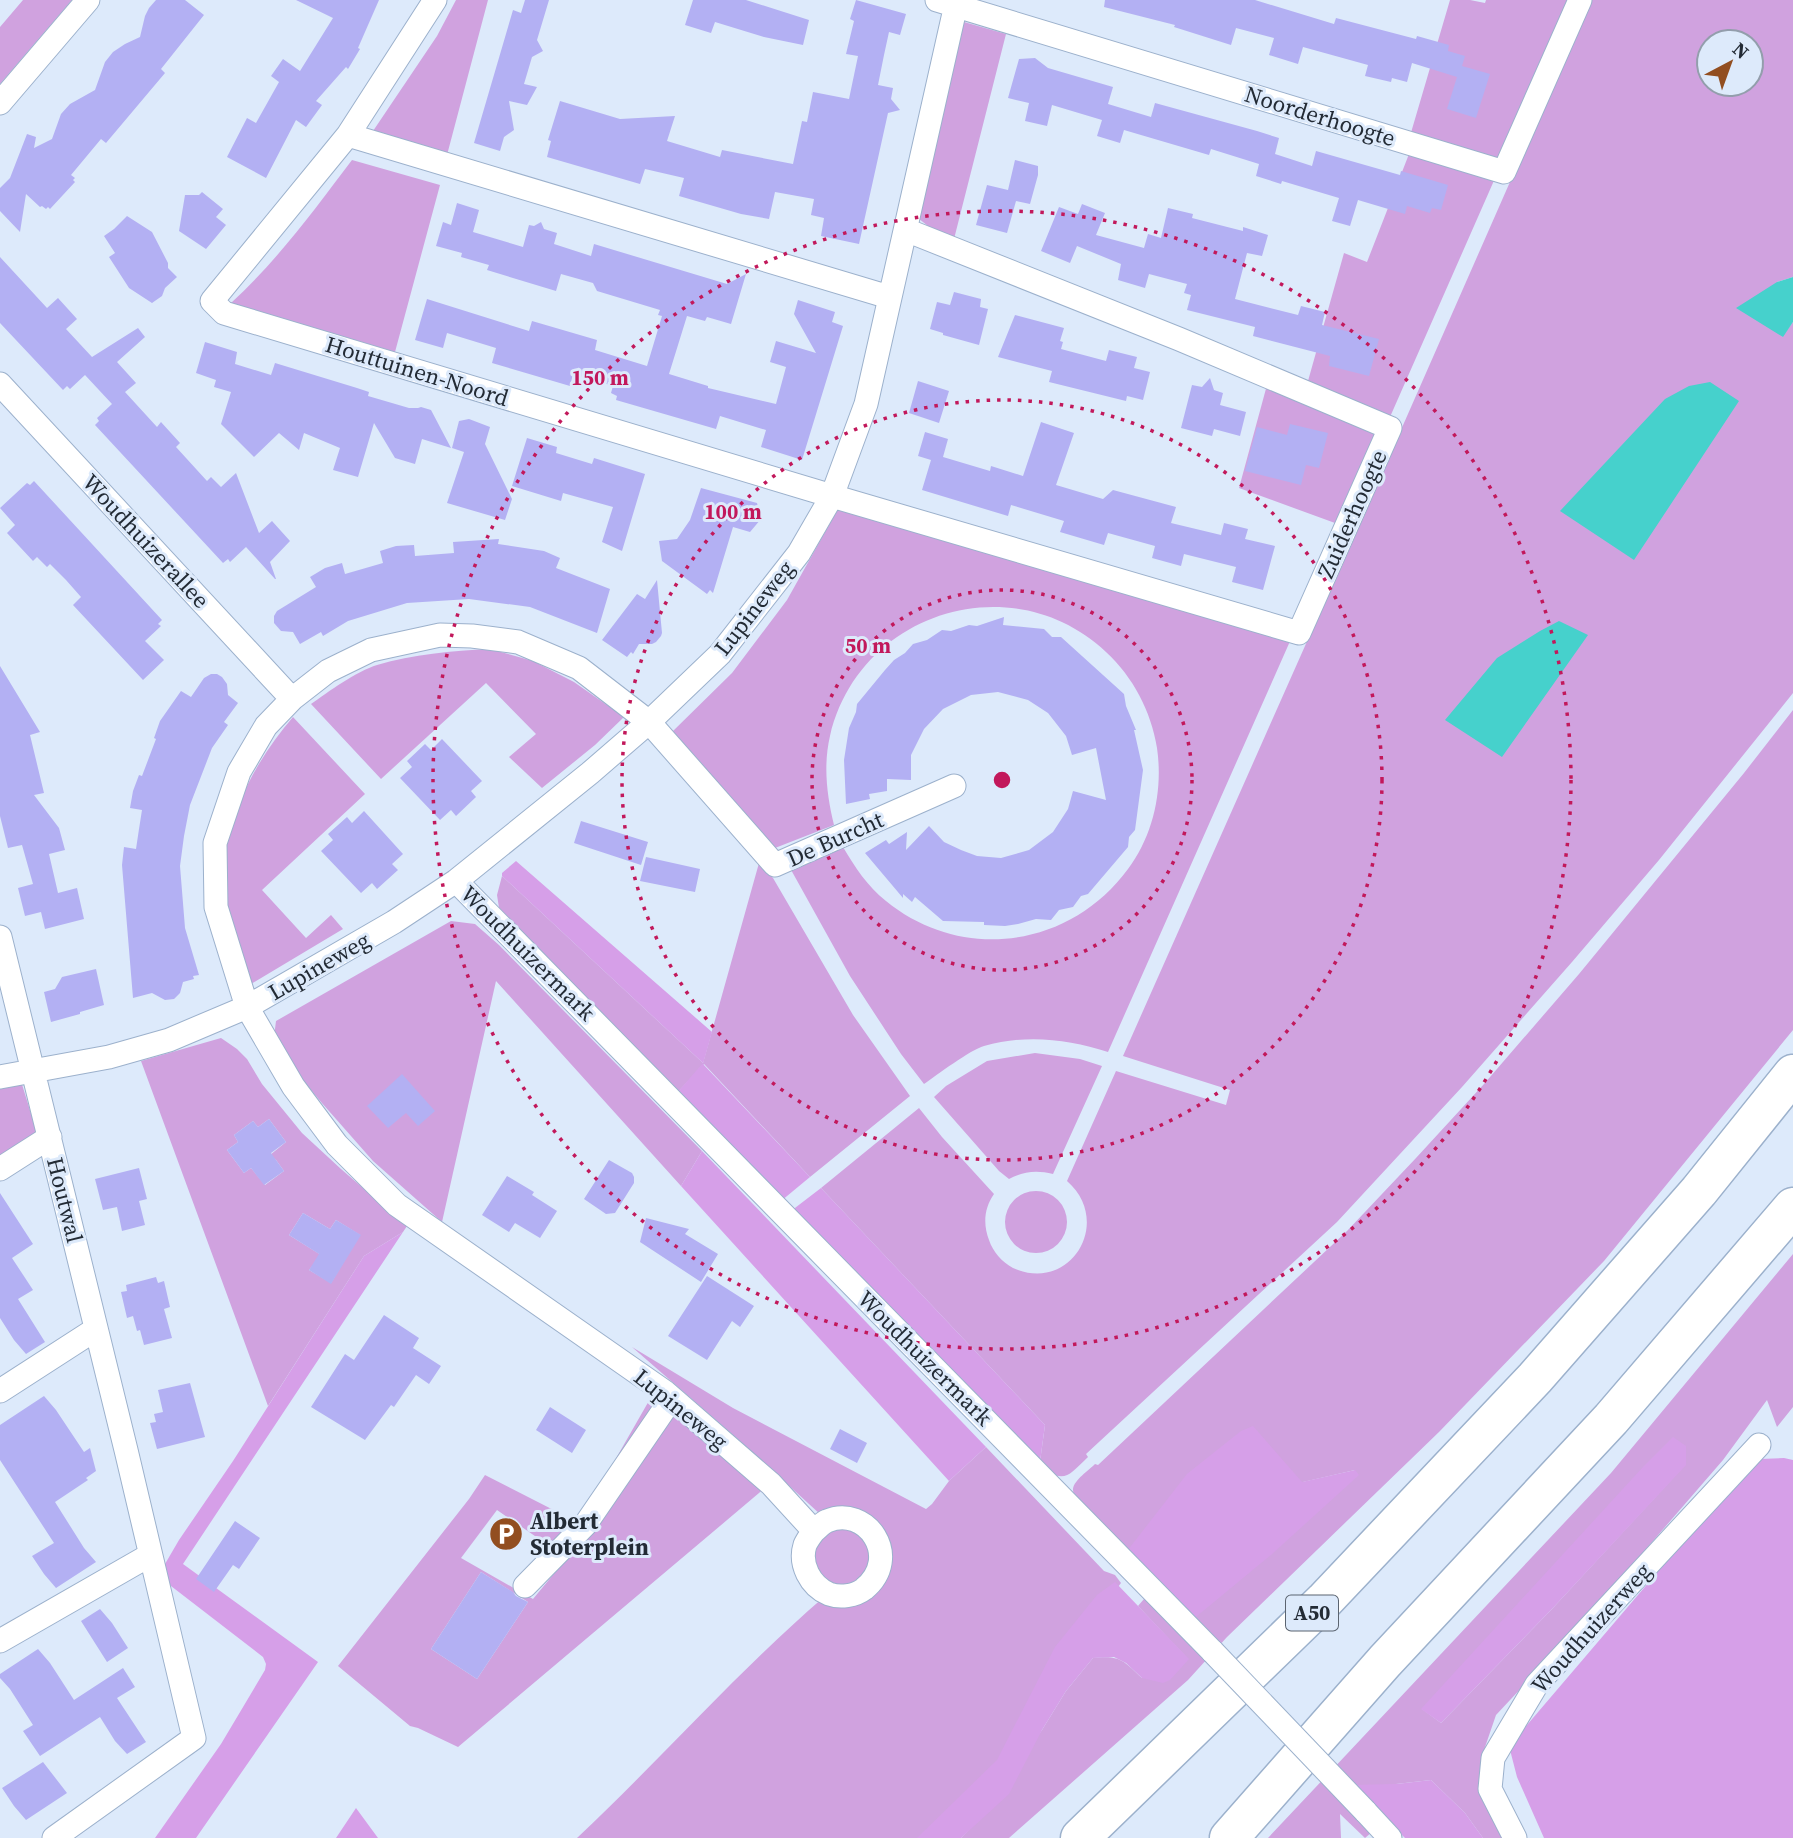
<svg xmlns="http://www.w3.org/2000/svg" width="1793" height="1838" viewBox="0 0 1793 1838" font-family="'Source Serif 4',serif">
<rect width="100%" height="100%" fill="#ddeafb"/>
<path fill="#d0a2df" fill-rule="evenodd" d="M23,0H72L0,84V27Z
M456,0H488L447,155L371,134L437,36Z
M1450,0H1470L1485,3L1486,0H1570L1502,154L1496,158L1410,136Z
M1590,0H1793V277L1777,282L1782,337L1793,322V693L1659,860L1572,962L1462,1087L1337,1222L1086,1454L1088,1457C1067,1477 1067,1482 1039,1469L1045,1425L821,1188L919,1108L942,1137L994,1194C984,1208 983,1225 989,1240C993,1252 1002,1262 1013,1268C1070,1294 1114,1222 1067,1181L1116,1071L1226,1105L1230,1090L1123,1056L1404,423ZM1709,42H1751V84H1709Z
M964,22L1006,34L954,239L933,230L918,218Z
M1409,154L1496,176L1390,417L1308,381L1344,253L1367,262Z
M352,160L440,185L395,352L231,303C277,261 315,209 352,160Z
M1267,385L1379,433L1335,523L1239,488Z
M838,509L1291,639L1108,1052C1068,1039 1026,1034 984,1046C970,1050 937,1075 924,1084L901,1054L850,976L790,868L843,847C855,867 867,886 886,901C962,963 1070,948 1128,869C1154,834 1163,789 1157,748C1151,711 1133,677 1106,652C1012,564 859,612 830,736C823,766 827,796 834,825L775,848L672,732L732,673L787,600Z
M490,649L533,661L574,682L624,717L595,745L542,788L509,757L536,734L486,683L381,779L311,704C328,692 357,671 377,665C413,654 452,651 490,649Z
M1793,710V1030L1604,1261L1439,1432L1227,1637L1188,1680L1009,1838H961L980,1819L1042,1730L1066,1691L1093,1658C1120,1655 1123,1660 1142,1678L1188,1659L1138,1606L1156,1585L1355,1470L1303,1482L1124,1555C1112,1542 1072,1507 1073,1489C1074,1480 1089,1470 1095,1464L1098,1465L1347,1231L1416,1158L1484,1084L1579,974L1744,773Z
M293,717L365,794L262,890L306,938L331,915L343,929L251,984C243,963 232,941 227,919C210,847 247,770 293,717Z
M759,863L773,878L853,1015L910,1096L810,1177L704,1064L676,1094L500,914L497,895L502,876L703,1063Z
M451,921L475,924L499,945L702,1151L681,1186L496,981L442,1222L373,1161L321,1102L283,1056L274,1037L276,1021Z
M221,1038L237,1049L247,1059L262,1084L302,1133L341,1169L407,1226L403,1232L364,1256L268,1406L141,1061ZM269,1119L286,1142L270,1155L276,1160L284,1171L265,1185L251,1168L244,1173L227,1150L238,1142L234,1135L253,1121L258,1127ZM303,1213L330,1229L336,1220L360,1235L331,1283L309,1270L321,1255L289,1235Z
M1035,1053L1080,1059L1102,1066L1053,1174C1037,1170 1024,1171 1009,1179L999,1171L934,1097L946,1086L987,1061Z
M20,1078L38,1136L0,1161V1082Z
M1005 1222a31 31 0 1 1 62 0a31 31 0 1 1-62 0Z
M1793,1254V1407L1777,1427L1767,1400L1723,1460L1582,1623L1496,1715L1484,1750L1485,1782L1514,1838H1483L1465,1813L1431,1780L1396,1784L1387,1819L1365,1838L1340,1814L1341,1838H1268L1611,1473ZM1685,1465L1552,1609L1441,1723L1422,1709Z
M632,1347L733,1408L926,1509L932,1504L949,1481L986,1447L1104,1571L1115,1575L1121,1583L1079,1638L996,1792L936,1838H577C661,1759 737,1672 824,1597L842,1601L886,1544L821,1515L740,1441Z
M654,1392L765,1488L458,1747L418,1728L410,1726L338,1666L469,1499L485,1475L579,1523ZM497,1510L567,1558L533,1599L461,1558ZM481,1572L528,1602L477,1679L431,1649Z
M849,1525L872,1546L865,1577C834,1590 833,1591 812,1564L819,1534Z"/>
<path fill="#d69fe8" d="M516,861L712,1032L703,1064L810,1177L781,1201L676,1094L703,1063L502,876V873Z
M702,1151L986,1447L949,1481L681,1186Z
M821,1188L1045,1425L1039,1469L791,1211Z
M403,1232L183,1564L318,1662L196,1838H155L221,1744L265,1670L266,1664L263,1657L158,1576L179,1540L233,1461L364,1256Z
M1253,1426L1302,1482L1355,1470L1359,1475L1272,1554L1191,1621L1124,1555L1187,1474L1241,1431Z
M1673,1437L1686,1446V1465L1552,1609L1441,1723L1421,1709L1643,1467Z
M1784,1458L1793,1460V1838H1544L1517,1777L1509,1746L1743,1472L1760,1459Z
M1115,1582L1189,1659L1170,1680L1163,1683L1142,1678L1126,1663L1114,1657L1093,1658L1066,1691L1042,1730L1009,1794L961,1838H917L997,1760L1055,1647L1097,1595Z
M1431,1780L1465,1813L1483,1838H1405L1352,1785L1396,1784Z
M356,1808L378,1838H336Z"/>
<path fill="#46d1cc" d="M1793,277V322L1783,337L1736,308L1777,282Z
M1710,382L1739,401L1634,560L1560,511L1665,399L1689,386Z
M1559,621L1588,635L1502,757L1445,720L1497,658L1540,631Z"/>
<path fill="#b3b0f3" d="M156,0H185L204,15L161,69L165,73L106,143L101,139L71,175L75,178L73,180L75,182L50,209L48,207L46,209L42,206L40,207L26,194L20,232L0,211V188L10,178L27,134L36,137L34,148L52,139L61,114L70,104L95,90L105,62L113,52L125,44L140,37L145,16L149,8Z
M296,0H379L358,48L360,49L348,69L346,67L316,101L322,105L306,127L296,120L266,178L227,157L247,118L256,123L279,82L271,76L283,59L300,71L333,18Z
M525,0H549L537,40L543,51L532,57L524,84L537,87L527,105L509,101L514,130L504,137L500,151L474,143L513,10L521,13Z
M693,0H746L809,20L803,45L764,37L715,22L711,33L685,25Z
M856,0L906,14L900,35L889,32L884,55L878,85L893,88L891,99L900,110L888,113L859,244L821,236L824,218L811,215L814,199L775,192L769,219L741,214L679,196L684,178L645,169L640,184L547,157L551,141L548,140L560,101L620,119L675,116L667,141L720,157L722,150L793,164L802,121L807,122L813,92L849,99L858,56L846,54L854,21L850,19Z
M1105,0H1255L1334,24L1336,18L1416,39L1417,36L1449,45L1448,51L1465,56L1462,66L1490,74L1476,118L1447,109L1457,77L1412,63L1407,82L1392,78L1391,82L1365,76L1368,65L1303,47L1298,64L1269,55L1274,38L1236,28L1231,45L1174,27L1175,25L1104,7Z
M1035,58L1048,68L1113,87L1108,104L1151,117L1155,103L1257,131L1279,138L1275,154L1312,166L1316,151L1400,175L1401,171L1448,185L1441,210L1432,208L1430,213L1407,206L1405,214L1358,200L1350,226L1332,221L1339,198L1282,181L1281,184L1256,176L1259,164L1211,149L1209,155L1124,130L1120,143L1097,136L1102,120L1052,105L1047,126L1025,121L1029,103L1008,98L1019,59Z
M1015,160L1038,166V175L1030,204L1016,201L1007,233L976,225L987,185L1008,190Z
M202,192L223,209L216,217L226,225L206,249L179,231L185,195H199Z
M457,203L479,210L473,232L523,247L529,225L534,226L541,222L544,229L557,233L554,244L591,256L594,244L727,284L746,274L731,324L707,317L705,321L687,316L669,374L708,386V388L776,404L786,367L770,362L776,341L816,353L794,314L798,300L835,312L832,322L843,326L802,460L761,447L766,430L720,416L716,429L616,400L617,396L611,393L613,386L573,374L570,386L492,363L496,348L447,333L443,348L415,340L427,299L529,331L532,321L597,340L595,350L647,366L662,316L658,315L660,310L597,291L593,283L561,274L556,291L487,270L489,265L461,257L462,253L436,246L443,222L451,225Z
M1082,204L1105,213L1096,235L1144,248L1148,234L1161,238L1168,208L1193,214L1192,218L1243,231V227L1268,235L1262,256L1247,253L1235,299L1298,315L1301,306L1325,312L1322,325L1379,339L1369,376L1329,366L1330,356L1253,336L1255,327L1187,310L1191,295L1184,293L1187,284L1149,274L1145,288L1118,280L1121,264L1077,246L1070,263L1041,251L1059,207L1078,214Z
M127,216L152,232L168,263V268L177,277L165,288L162,296L152,303L129,288L109,257L115,253L104,236L114,229Z
M0,257L47,308L58,298L77,319L66,329L92,357L138,328L145,337L117,362L136,383L125,392L157,427L161,422L180,443L176,447L207,481L211,477L221,487L236,473L259,533L272,521L290,541L270,562L276,579H275L246,547L230,562L228,559L223,563L95,425L99,421L97,418L112,404L85,375L70,389L67,386L63,390L0,323Z
M954,292L981,299L980,307L988,309L979,345L943,335V333L930,329L937,302L950,305Z
M1015,315L1064,328L1060,341L1063,342L1061,349L1106,361L1109,350L1137,357L1134,368L1150,372L1143,400L1127,396L1126,401L1049,382L1052,371L998,357Z
M205,342L237,352L235,364L271,375L275,363L357,388L369,392L368,396L409,408H418L421,407L431,410L451,448L422,439L415,464L395,458L374,423L358,477L333,470L340,448L304,433L299,450L279,433L254,457L221,424L231,392L214,387L216,380L196,373Z
M1210,378L1214,390L1223,393L1220,405L1246,412L1240,436L1214,429L1212,436L1181,428L1192,385L1202,387Z
M918,381L949,391L939,423L909,413Z
M469,419L490,427L485,444L512,499L505,520L447,503L464,452L452,448L459,421Z
M1041,422L1074,433L1056,485L1103,499L1113,490L1176,507L1171,523L1221,535L1224,523L1248,529L1245,539L1275,546L1263,590L1232,582L1236,567L1184,554L1181,566L1152,558L1155,546L1108,533L1104,545L1060,532L1064,521L1011,505L1008,516L922,490L931,460L918,456L925,432L948,439L943,457L990,471L991,466L1023,476Z
M1290,424L1328,433L1319,468L1306,465L1301,485L1245,471L1257,427L1287,435Z
M527,438L557,447L556,453L592,464L594,458L645,474L622,551L602,542L613,507L563,493L561,501L512,486Z
M34,481L162,620L158,624L161,626L145,641L164,660L143,680L73,605L81,597L66,580L50,564L47,567L37,557L33,561L7,533L15,525L0,508L27,483L30,485Z
M701,488L757,503L761,519L750,532L733,527L713,593L710,590L707,594L662,561L659,541L677,539L690,520Z
M499,539L498,544L544,551L560,558L556,568L610,589L597,633L530,607L469,599L407,603L348,621L323,636L321,632L300,644L293,632L281,631L274,623V616L277,611L316,587L310,577L325,568L342,563L345,574L383,563L380,551L396,546L414,545L415,556L454,553L453,542Z
M657,580L662,633L661,636L656,642L652,644H639L633,654L631,652L627,657L602,640L637,594L645,599Z
M1004,617L1003,625L1044,629L1052,637H1061L1124,694L1126,706L1136,730H1134L1143,770L1135,830L1129,837L1128,847L1088,894L1081,896L1073,907L1059,910L1051,920L1036,919L1018,924L1005,926L984,925V922L943,921L915,897L912,902L903,894V898L865,853L886,840L889,844L907,832L906,850L929,826L944,842L961,850L977,856L1001,858L1029,850L1053,832L1068,809L1073,791L1106,800L1096,748L1072,755L1066,736L1048,713L1028,700L998,692L971,695L943,709L924,729L911,755V780L887,779V791L869,794L870,799L846,804L844,760L849,728L856,712L857,704L885,670L894,660L905,653L913,644L927,640L942,630L951,631L969,625L977,626Z
M0,666L40,732L30,735L44,793L34,795L59,828L65,850L49,854L58,893L77,888L84,919L45,929L41,912L25,916L18,888L33,884L22,845L8,848L0,816Z
M211,674H217L222,677L227,684L228,695L238,703L224,722L228,725L212,748L190,805L184,836L180,866L185,928L199,975L193,976L194,979L183,982L180,993L174,999L165,1000L152,993L133,998L122,865L124,847L136,849L139,829L142,810L130,808L133,791L139,775L142,776L156,739L154,738L160,721L181,691L191,697L204,678Z
M442,739L482,781L471,791L476,797L456,816L451,810L440,820L400,778L412,767L407,761L425,744L431,750Z
M364,811L403,854L392,864L398,870L377,889L372,883L361,893L321,851L333,840L328,834L347,817L352,823Z
M581,821L648,842L641,865L574,843Z
M646,857L700,869L695,892L640,881Z
M96,969L104,1005L80,1012V1014L51,1022L44,992L55,989L62,977Z
M402,1074L435,1111L418,1126L406,1113L388,1128L367,1106Z
M269,1119L286,1142L271,1153L284,1171L264,1185L251,1168L244,1173L227,1150L238,1142L234,1135L253,1121L258,1127Z
M609,1160L632,1173L634,1177V1183L615,1213L606,1214L584,1199Z
M139,1168L147,1199L139,1201L145,1225L122,1231L117,1207L103,1210L95,1179Z
M507,1176L534,1192L532,1195L557,1211L540,1238L515,1223L509,1232L482,1215Z
M0,1193L33,1244L12,1258L33,1290L18,1299L45,1342L26,1354L14,1340L0,1318Z
M303,1213L330,1229L336,1220L361,1235L331,1284L309,1270L319,1254L289,1235Z
M646,1218L689,1229L685,1234L718,1254L701,1282L640,1242Z
M707,1276L754,1306L740,1327L732,1321L707,1360L668,1336Z
M156,1277L158,1283L164,1281L170,1307L164,1309L172,1338L144,1345L140,1330L137,1331L133,1316L127,1318L121,1292L127,1291L126,1285Z
M384,1315L419,1338L413,1348L441,1366L429,1384L416,1375L394,1407L391,1405L365,1440L311,1407L345,1354L354,1360Z
M190,1383L205,1437L157,1449L150,1423L156,1422L154,1414L163,1412L158,1390Z
M44,1396L56,1410L84,1452L90,1448L96,1471L86,1478L88,1480L55,1502L84,1548L96,1562L56,1588L44,1574L32,1556L54,1543L0,1460V1425Z
M550,1407L586,1430L572,1453L536,1430Z
M840,1429L867,1443L857,1463L830,1449Z
M235,1521L260,1538L239,1569L233,1565L214,1592L196,1579Z
M481,1572L513,1592L516,1596L528,1602L477,1679L431,1649Z
M100,1609L112,1623L128,1648L107,1662L81,1621Z
M38,1649L50,1663L74,1700L123,1668L135,1687L117,1698L146,1742L127,1754L115,1741L100,1717L40,1756L23,1731L33,1725L10,1689L0,1678V1674Z
M43,1762L67,1793L26,1820L14,1806L2,1788Z"/>
<g fill="none" stroke-linecap="round" stroke-linejoin="round">
<g stroke="#9cb1cc" stroke-width="25">
<path id="street" d="M435,0L348,135L212,301L224,313L832,496L1299,633L1390,428L1179,339L906,230
M937,0L1504,172L1580,0
M0,103L88,0
M348,135L889,297
M0,384L292,699
M456,881L1213,1652
M0,937L126,1450L194,1738L54,1838
M0,1077L109,1057L169,1040L247,1007L394,922L456,881L590,773L649,722L720,654L799,553L832,496L866,404L957,0
M0,1169L50,1137
M0,1391L96,1329
M814,1531C811,1535 807,1540 805,1545C799,1564 810,1586 829,1594C840,1598 855,1596 864,1589C903,1557 866,1504 827,1521C822,1523 818,1528 814,1531L771,1484L665,1392L397,1205L337,1145L293,1086L247,1007L216,907L215,843L239,772L266,726L292,699L328,671L371,650L440,635L472,636L518,642L579,668L649,722L775,865L954,786
M525,1586L585,1525L672,1398
M0,1641L150,1555
M1365,1811L1390,1838
M1515,1838L1490,1789L1493,1758L1537,1684L1759,1445"/>
</g>
<g stroke="#9cb1cc" stroke-width="41">
<path id="highway" d="M1080,1838L1324,1601L1535,1378L1699,1191L1793,1074
M1229,1838L1385,1661L1611,1419L1793,1207"/>
</g>
<use href="#street" stroke="#fff" stroke-width="23"/>
<use href="#highway" stroke="#fff" stroke-width="38"/>
<g stroke="#9cb1cc" stroke-width="25" stroke-linecap="butt">
<path id="street-bridge" d="M1213,1652L1365,1811"/>
</g>
<use href="#street-bridge" stroke="#fff" stroke-width="23"/>
</g>
<g fill="none" stroke="#c2185b" stroke-width="3.5" stroke-dasharray="3.5 7">
<circle cx="1002" cy="780" r="190"/>
<circle cx="1002" cy="780" r="380"/>
<circle cx="1002" cy="780" r="569"/>
</g>
<defs>
<g id="parking-disc" transform="scale(1.75)"><circle r="9.5" fill="#924e20" stroke="#ddeafb"/><path d="M-3.5-5.5H1a3.5 3.5 0 0 1 0 7H-1V5.5H-3.5ZM-1-3.4V-.6H.8a1.4 1.4 0 0 0 0-2.8Z" fill="#fff"/></g>
</defs>
<g fill-rule="evenodd">
<use href="#parking-disc" x="506" y="1534"/>
</g>
<g text-anchor="middle" stroke-width="6" stroke-linejoin="round" paint-order="stroke">
<rect fill="#ddeafb" stroke="#5b6470" stroke-width="2" x="1286" y="1595.5" width="52" height="35" rx="5"/>
<g font-size="21" font-weight="bold" fill="#232b35">
<text x="1312" y="1620">A50</text>
</g>
<g font-size="23" fill="#232b35" stroke="#ddeafb">
<text transform="translate(1320 116) rotate(17)" y="8">Noorderhoogte</text>
<text transform="translate(417 371) rotate(17)" y="8">Houttuinen-Noord</text>
<text transform="translate(1352 514) rotate(-66)" y="8">Zuiderhoogte</text>
<text transform="translate(146 541) rotate(47)" y="8">Woudhuizerallee</text>
<text transform="translate(754 608) rotate(-52)" y="8">Lupineweg</text>
<text transform="translate(835 839) rotate(-24)" y="8">De Burcht</text>
<text transform="translate(528 953) rotate(45)" y="8">Woudhuizermark</text>
<text transform="translate(319 966) rotate(-30)" y="8">Lupineweg</text>
<text transform="translate(65 1200) rotate(76)" y="8">Houtwal</text>
<text transform="translate(925 1358) rotate(45)" y="8">Woudhuizermark</text>
<text transform="translate(681 1409) rotate(39)" y="8">Lupineweg</text>
<text transform="translate(1591 1628) rotate(-48)" y="8">Woudhuizerweg</text>
</g>
<g font-size="23" font-weight="bold" fill="#232b35" stroke="#ddeafb" text-anchor="start">
<text x="530" y="1529">Albert<tspan x="530" dy="26">Stoterplein</tspan></text>
</g>
</g>
<circle cx="1002" cy="780" r="10" fill="#c2185b" stroke="#ddeafb" stroke-width="3.5"/>
<g font-size="21" text-anchor="middle" font-weight="bold" fill="#c2185b" stroke="#ddeafb" stroke-width="6" stroke-linejoin="round" paint-order="stroke">
<text x="600" y="385">150 m</text>
<text x="733" y="519">100 m</text>
<text x="868" y="653">50 m</text>
</g>
<g transform="translate(1730 63) rotate(41)"><circle r="33" fill="#ddeafb" stroke="#939eac" stroke-width="2"/>
<path d="M0-5L12 26L0 18L-12 26Z" fill="#924e20"/>
<text y="-10" font-size="19" font-weight="bold" text-anchor="middle" fill="#232b35">N</text>
</g>
</svg>
